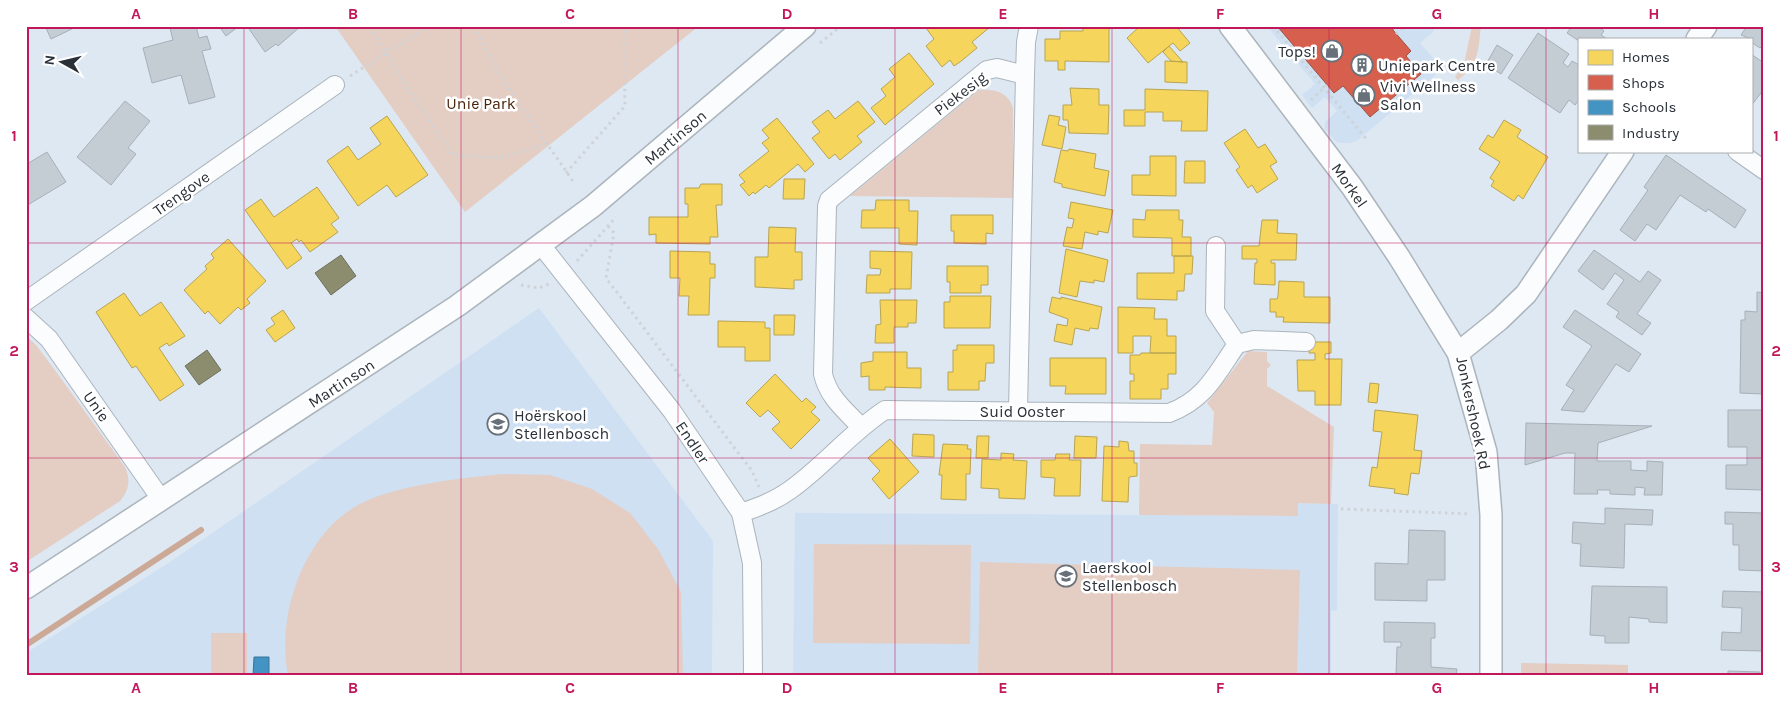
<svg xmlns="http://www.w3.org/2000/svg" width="1790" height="701" viewBox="0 0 1790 701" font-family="Karla,sans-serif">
<rect width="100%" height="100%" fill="#dde8f3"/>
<path fill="#cee0f2" d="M1267,26H1435L1433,32L1420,43L1435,60L1439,61L1440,68L1435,75L1358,140L1350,143H1341L1335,141L1325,129V122L1337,111L1325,97L1312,108L1302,95L1315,84Z
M539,308L713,541L712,675H26V653L170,562Z
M1298,503L1338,504L1337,610L1331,611V675H793L795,513L1297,516Z"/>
<path fill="#e4cdc3" d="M335,26H699L465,212Z
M1472,26H1481C1478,51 1479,64 1458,80L1455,77L1464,64Z
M979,90C995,89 1008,92 1013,108V198L850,196Z
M26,336L36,345L57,373L125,467C131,480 129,490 120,501L26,562Z
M1248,351L1267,352V361L1271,365L1267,369V386L1334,427L1331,504L1298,503V516L1139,515L1140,444L1212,445L1214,412L1207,403Z
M503,474L550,475L592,489L630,513L658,549L681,592L683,675H288C276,616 303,535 358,505C395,485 461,478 503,474Z
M814,544L971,545L970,644L813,643Z
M980,562L1300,570L1297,675H978Z
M211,633H247V674H211Z
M1521,663L1628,665V675H1521Z"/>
<path fill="#f6d55c" stroke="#b8a451" d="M928,26H990V27L972,42L977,48L960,62L954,66L950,60L942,67L926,46L934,39L926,28Z
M1083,26H1109V62L1065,61V70H1058V61H1045V39H1060V31H1083Z
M1140,26H1176L1190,43L1180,51L1173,43L1148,63L1127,38Z
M1169,46L1183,62L1171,61L1163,52Z
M909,53L934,84L885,125L871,108L886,96L881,89L895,77L889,69Z
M1165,61L1187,62V83L1165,82Z
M1070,88L1099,89V105H1109L1108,134L1069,133L1068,120H1063V105H1072Z
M1145,89L1208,91L1207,131H1181L1182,121H1163V112H1145V126H1124V110H1145Z
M858,101L875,122L857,136L862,142L846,155L840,160L835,154L829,159L812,138L820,132L812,122L828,110L835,119Z
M1049,115L1060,117L1058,125L1066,127L1062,149L1042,145Z
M387,116L428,175L396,197L387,185L358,206L327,161L348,146L358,160L381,144L370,128Z
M777,118L814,164L805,172L798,164L769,188L766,185L755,194L753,192L749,196L740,185L745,182L739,175L769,151L762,143L769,138L762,130Z
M1504,120L1521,130L1517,137L1548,157L1523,199L1518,195L1514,201L1491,186L1494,181L1490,178L1500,162L1479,149L1488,135L1493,138Z
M1245,129L1258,148L1265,144L1277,162L1270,166L1278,179L1257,193L1252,185L1248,188L1236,170L1240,167L1224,143Z
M1069,149L1096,154L1094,168L1109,171L1105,196L1062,187V184L1054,182L1061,150L1068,151Z
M1150,156H1176V196L1132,195V175H1150Z
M1185,161H1205V183H1184Z
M784,179H805L804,199H783Z
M701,184H722V205H716L718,237H710V244L656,243V234L649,235V217H688V204H685V188H699Z
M317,187L339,218L331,224L338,232L310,252L301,240L299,242L297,239L291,243L302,258L287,269L245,210L261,199L274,217Z
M876,200H909V211H918L917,245L899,244V228H861L862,210H875Z
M1071,202L1113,210L1108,233L1098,231V235L1085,232L1082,249L1063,246L1067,227L1072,228L1074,219L1068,218Z
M1146,210H1179V220H1183L1182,237H1191V256H1172V238L1133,237V219L1145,220Z
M951,215H993V234L986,233V244L954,243V231H951Z
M1262,220H1278L1277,233L1297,234L1296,260H1271V263H1275V285L1254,284L1255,263H1257V259H1242V246H1259Z
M769,227L796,228L795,252H802V280H794V289L755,287V257H768Z
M228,239L266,281L247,299L250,303L241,310L238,307L220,324L208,311L205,314L184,290L207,269L205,266L214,258L211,254Z
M1066,249L1108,260L1104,282L1094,280V283L1080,281L1077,297L1059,293Z
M670,251L710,252V264H715V278H710L709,315H688L689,296H679L680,278H670Z
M870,251L912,252L911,289H890V293H866L867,275H880L881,269L870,268Z
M1174,256H1193L1192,274H1185L1184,291H1177V300L1137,299V273H1174Z
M947,266H988V285H981V293H950V282H947Z
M1279,281L1304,282V297H1330V323L1283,322L1284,317H1276V312H1270V299H1277L1278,296Z
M124,293L140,316L161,302L185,336L169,346L167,343L159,348L184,385L160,401L136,366L132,368L96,312Z
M950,296H991L990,328H944V302H950Z
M1052,297L1061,299V297L1102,307L1098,329L1090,328L1089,331L1075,328L1072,345L1054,341L1057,324L1067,326L1068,319L1049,312Z
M880,300H917L916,323H908V327H894V343H875L876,325L881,324Z
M1118,307L1155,308L1154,319H1167V336H1176V353H1150L1151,336H1133V353H1118Z
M283,310L295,328L275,342L266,330L275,324L271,318Z
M774,315H795L794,335H774Z
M718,321L765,322V328H770V361H745V347H718Z
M1310,342H1331V353L1325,354V359H1342L1341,405H1315V391H1298L1297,360H1315V353H1309Z
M957,345H994V363H986L985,381H979V390H948V372H953V350H957Z
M873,352H907V368H921V388L885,387V390H869V376L861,377V363L873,361Z
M1141,353H1176V374H1168V389H1161V399H1130V381H1134V374H1130V355H1140Z
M1050,358H1106V394H1065L1066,386H1050Z
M775,374L802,402L806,398L816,407L811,412L820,420L791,449L772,429L780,422L768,410L760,417L746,403Z
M1370,383L1379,384L1377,403L1368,402Z
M1375,410L1418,415L1414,450L1422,451L1419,474L1411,473L1408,495L1394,493L1395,489L1369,486L1372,467L1377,468L1382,432L1373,431Z
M913,434L934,435V457L912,456Z
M977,436H989L988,458H976Z
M1075,436L1097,437L1096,458H1074Z
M890,439L919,472L889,499L872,479L880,471L868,458Z
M1119,441L1128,442L1129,451H1134V463H1137V476L1129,477L1128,502L1102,501L1104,446L1119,447Z
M943,444L968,445L967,449H971L970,474H966V500L941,499L942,475H939Z
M1001,453L1014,454L1013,460L1027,461L1025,499L999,498V489L981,488L982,459L1001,460Z
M1056,454H1070L1069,460H1081L1080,496H1054L1055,478L1041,477V460H1055Z"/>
<path fill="#d6604d" stroke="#a25246" d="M1277,26H1393V30L1411,51L1406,56L1421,74L1370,117L1343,86L1334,93Z"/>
<path fill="#4393c3" stroke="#3b7599" d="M254,657H269V675H253Z"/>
<path fill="#8c8c6e" stroke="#6e705e" d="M341,255L356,276L331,295L315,273Z
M207,350L221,370L199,385L185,366Z"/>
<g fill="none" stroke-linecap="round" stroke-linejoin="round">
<path stroke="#cca896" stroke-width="6" d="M26,645L201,530"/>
</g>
<path fill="#c4ccd4" stroke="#a7afb7" d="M45,26H78L51,39Z
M176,26H196L199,38L207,36L211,49L202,51L215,97L189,104L181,75L152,83L143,48L173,40L170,28Z
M219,26H239L226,36Z
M247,26H301L278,46L276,44L265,52Z
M1572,26H1597L1604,31L1601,35L1607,39H1579V41L1567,33Z
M1747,26L1764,27V44L1760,48L1751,42V39L1741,35Z
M1538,33L1569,54L1563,63L1568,67L1572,61L1579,65V100L1575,105L1569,100L1560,113L1508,78Z
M1497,45L1513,55L1501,74L1486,64Z
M1751,54L1764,63V89L1751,106Z
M125,101L150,121L128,148L136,154L111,185L77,157Z
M47,152L66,182L26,206V163L27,164Z
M1666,155L1746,210L1735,228L1708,209L1706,212L1680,195L1656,230L1647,224L1635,241L1620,230L1648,190L1644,187Z
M1594,250L1640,282L1648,271L1661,280L1637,314L1651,323L1642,335L1616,317L1619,312L1607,304L1624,280L1615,273L1603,290L1578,271Z
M1757,292L1764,293V394L1740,393L1741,320H1745V311L1757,312Z
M1575,310L1641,354L1629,372L1616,364L1584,412L1561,410L1574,390L1566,385L1592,346L1563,327Z
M1728,410H1764V490L1726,489V465H1747V447H1728Z
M1526,423L1652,426L1598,443L1597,461H1631V470L1647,471V461L1663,462L1662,495H1644L1645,488L1635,487V495L1610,494V490H1597L1598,494H1574L1575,453H1565L1525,465Z
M1605,508L1653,510L1652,525L1625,524L1624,568L1580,566L1581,544L1572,543L1573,522L1605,524Z
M1725,512L1764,513V571L1739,570V545H1733V524H1725Z
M1409,530L1445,531V580H1427V601L1375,600V563L1408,564Z
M1592,586L1667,587V623L1649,622V619L1629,617V643H1605V636L1590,635Z
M1723,591L1764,592V651L1721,650L1722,632L1741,633L1742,608L1722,607Z
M1384,622L1435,623V638H1431V667L1457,669L1456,675H1396L1397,647H1401V642H1384Z
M1728,671L1760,672V675H1728Z"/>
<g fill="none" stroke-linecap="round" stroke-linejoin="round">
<g stroke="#acb4bc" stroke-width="20">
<path id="minor" d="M1025,75L1026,42L1029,26
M1737,151L1764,170
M541,245L672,411L741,513L752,563L753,675
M1216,246L1215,311L1237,344
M26,301L335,85
M26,318L49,339L161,499
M860,426C845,410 828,397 823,374L827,206L829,200L987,70L997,68L1025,75L1018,411
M741,513C758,507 775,501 790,490C824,466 850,433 885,410L1169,413C1205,400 1217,373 1237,344L1254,340L1306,342"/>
</g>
<g stroke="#acb4bc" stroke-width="24">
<path id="tertiary" d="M1230,26L1352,187L1399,257L1458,353L1486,452L1491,515V675
M1697,39L1706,26
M1458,353L1499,320L1526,294L1623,151
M26,588L457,306L593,206L805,26"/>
</g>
<path stroke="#cfd3d6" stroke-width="3" stroke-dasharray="2.5 4" stroke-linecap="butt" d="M370,26L402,80L453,155L501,158L546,144
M473,26L503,80L575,184
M1273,26L1368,141
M1396,34L1405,26
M820,43L841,26
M350,76L428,26
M1311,100L1327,85
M566,173L625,106L624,43L626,26
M608,226L614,233L606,278L752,471L759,487
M577,261L616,217
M521,285L539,288L549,284
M1341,509L1471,514"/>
<use href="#minor" stroke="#fafcfd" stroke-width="18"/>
<use href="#tertiary" stroke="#fafcfd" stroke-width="21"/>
</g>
<path fill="none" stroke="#c2185b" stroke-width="1" stroke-opacity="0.55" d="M244,26V675M461,26V675M678,26V675M895,26V675M1112,26V675M1329,26V675M1546,26V675M26,243H1764M26,458H1764"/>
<defs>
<g id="shop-ring" transform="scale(1.125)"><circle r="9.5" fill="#fff" stroke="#687079" stroke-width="1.5"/><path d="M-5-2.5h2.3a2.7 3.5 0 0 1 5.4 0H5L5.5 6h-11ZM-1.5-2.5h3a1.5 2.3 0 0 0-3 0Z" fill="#687079"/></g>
<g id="building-ring" transform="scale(1.125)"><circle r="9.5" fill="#fff" stroke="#687079" stroke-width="1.5"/><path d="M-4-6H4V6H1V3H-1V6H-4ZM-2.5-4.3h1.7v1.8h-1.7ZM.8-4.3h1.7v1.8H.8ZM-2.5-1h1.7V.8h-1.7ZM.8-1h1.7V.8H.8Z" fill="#687079"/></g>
<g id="school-ring" transform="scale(1.125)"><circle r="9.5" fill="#fff" stroke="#687079" stroke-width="1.5"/><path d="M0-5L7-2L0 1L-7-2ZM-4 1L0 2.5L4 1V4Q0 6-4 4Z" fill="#687079"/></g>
</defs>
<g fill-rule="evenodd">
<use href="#shop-ring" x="1332" y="51"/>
<use href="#building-ring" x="1362" y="65"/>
<use href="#shop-ring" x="1364" y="95"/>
<use href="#school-ring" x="498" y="424"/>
<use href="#school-ring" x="1066" y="576"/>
</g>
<g text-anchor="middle" stroke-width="5" stroke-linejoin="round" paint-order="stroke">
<g font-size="16" fill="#293037" stroke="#fff" text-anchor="start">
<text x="1316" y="57" text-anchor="end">Tops!</text>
<text x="1378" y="71">Uniepark Centre</text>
<text x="1380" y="92">Vivi Wellness<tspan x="1380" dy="18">Salon</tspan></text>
<text x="514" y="421">Hoërskool<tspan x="514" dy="18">Stellenbosch</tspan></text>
<text x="1082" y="573">Laerskool<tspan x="1082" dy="18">Stellenbosch</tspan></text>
</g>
<g font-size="16" fill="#293037" stroke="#fff">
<text transform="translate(960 93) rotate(-37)" y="6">Piekesig</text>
<text transform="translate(675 137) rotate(-40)" y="6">Martinson</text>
<text transform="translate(1350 185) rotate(55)" y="6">Morkel</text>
<text transform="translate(181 193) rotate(-35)" y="6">Trengove</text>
<text transform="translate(341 383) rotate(-33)" y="6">Martinson</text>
<text transform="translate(97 406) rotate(55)" y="6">Unie</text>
<text x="1022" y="417">Suid Ooster</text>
<text transform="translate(1474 413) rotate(78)" y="6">Jonkershoek Rd</text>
<text transform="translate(693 442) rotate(56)" y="6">Endler</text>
</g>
<g font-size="16" fill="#49240b" stroke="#fff">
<text x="481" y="109">Unie Park</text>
</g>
</g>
<rect width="1790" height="701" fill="none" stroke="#ffffff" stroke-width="55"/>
<rect x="1578" y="38" width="175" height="115" fill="#ffffff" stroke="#a9acaf"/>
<rect x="1588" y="50" width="25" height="15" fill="#f6d55c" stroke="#a9acaf"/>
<text x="1622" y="62" font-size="15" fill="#293037">Homes</text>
<rect x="1588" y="75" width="25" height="15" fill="#d6604d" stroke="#a9acaf"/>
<text x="1622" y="88" font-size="15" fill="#293037">Shops</text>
<rect x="1588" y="100" width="25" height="15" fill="#4393c3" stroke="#a9acaf"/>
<text x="1622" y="112" font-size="15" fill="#293037">Schools</text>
<rect x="1588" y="125" width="25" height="15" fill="#8c8c6e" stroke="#a9acaf"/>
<text x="1622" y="138" font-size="15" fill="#293037">Industry</text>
<g transform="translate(62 62) rotate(278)" stroke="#ffffff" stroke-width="4" paint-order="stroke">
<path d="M0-4L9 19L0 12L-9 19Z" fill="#293037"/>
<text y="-8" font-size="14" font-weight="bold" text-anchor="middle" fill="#293037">N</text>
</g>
<rect x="28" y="28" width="1734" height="646" fill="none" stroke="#c2185b" stroke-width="2"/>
<g font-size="16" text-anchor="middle" font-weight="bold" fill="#c2185b">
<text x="136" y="19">A</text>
<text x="353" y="19">B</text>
<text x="570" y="19">C</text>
<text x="787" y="19">D</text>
<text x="1003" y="19">E</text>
<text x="1220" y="19">F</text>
<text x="1437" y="19">G</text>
<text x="1654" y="19">H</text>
<text x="14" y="141">1</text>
<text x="1776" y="141">1</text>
<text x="14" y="356">2</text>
<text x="1776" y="356">2</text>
<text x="14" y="572">3</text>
<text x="1776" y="572">3</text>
<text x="136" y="693">A</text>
<text x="353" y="693">B</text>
<text x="570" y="693">C</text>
<text x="787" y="693">D</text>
<text x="1003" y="693">E</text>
<text x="1220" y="693">F</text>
<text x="1437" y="693">G</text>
<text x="1654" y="693">H</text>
</g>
</svg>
